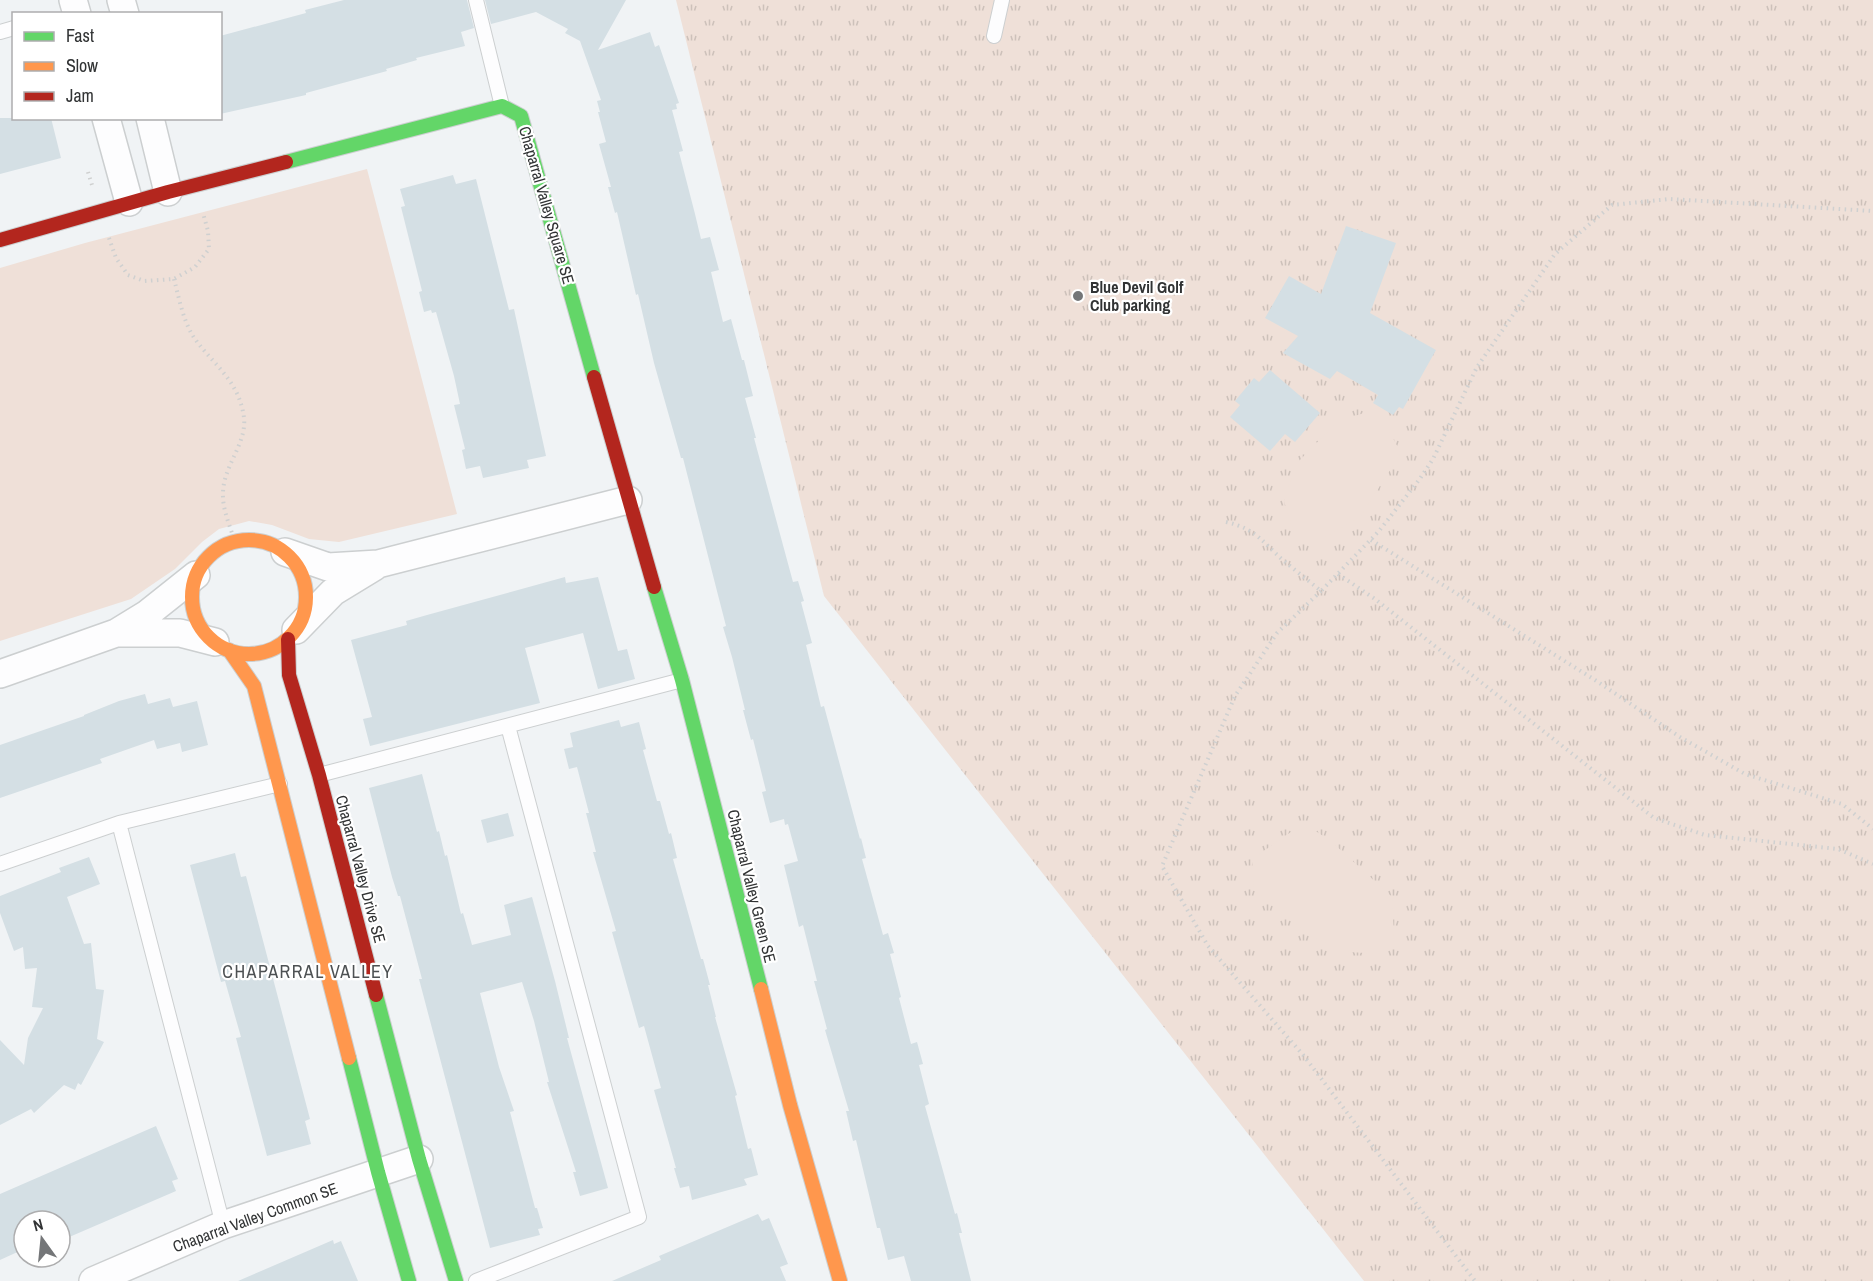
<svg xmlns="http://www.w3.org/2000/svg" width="1873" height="1281" viewBox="0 0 1873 1281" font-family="'Archivo Narrow',sans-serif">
<defs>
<pattern id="grass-tufts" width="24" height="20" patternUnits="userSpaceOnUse" patternTransform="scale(1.5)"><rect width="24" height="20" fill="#efe0d8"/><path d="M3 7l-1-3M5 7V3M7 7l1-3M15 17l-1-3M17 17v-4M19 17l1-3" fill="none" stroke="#cdc1ba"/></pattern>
</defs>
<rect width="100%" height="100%" fill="#f0f3f5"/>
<path fill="url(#grass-tufts)" d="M676,0H1873V1281H1364L824,596Z"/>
<path fill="#efe0d8" d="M367,169L457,514L339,542L309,539L272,525L249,521L219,529L202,542L175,569L131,599L0,641V268L85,243Z
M1369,411L1389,431L1401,453L1360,517L1324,538L1294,533L1284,501L1296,464L1336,423Z
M1310,827L1333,843L1392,897L1394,936L1382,954L1349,952L1312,937L1254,890L1252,859L1291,832Z"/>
<path fill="#d4dfe4" d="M344,0H467L474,28L461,32L465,46L416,58L417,60L386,69L387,71L306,93V95L220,114V36L306,13L305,10Z
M485,0H626L598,50L650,32L655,47L659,45L679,103L676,104L677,109L672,110L683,151L679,152L695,214L701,239L710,237L719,270L711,272L723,322L731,319L742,360H744L753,396L745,398L756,438H754L793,582L798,581L804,601L801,602L812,643L806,645L821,707L824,706L860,839L861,838L866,858L862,859L883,935L888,933L894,953L890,954L901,997L899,998L911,1044L917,1042L923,1064L919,1065L929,1104L925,1106L955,1214L957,1213L962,1233H959L971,1281H911L904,1256L888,1260L880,1228H877L856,1140L853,1141L846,1111H849L825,1030L827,1029L814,981H817L803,925L799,927L784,865L798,861L788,824L785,825L784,819L770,823L762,792L766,791L753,739L751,740L743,710H745L732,657L723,627L726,626L718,595L683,458H681L654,363L638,294L636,295L617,212L615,213L608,187H611L599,144L606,142L598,112H600L597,101L601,100L580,41L565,33L568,29L536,12L491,24Z
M0,118H51L61,158L0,174Z
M453,175L456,184L476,179L509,310L514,309L546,456L527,460L529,468L483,478L480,466L466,469L462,450L465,449L454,405L460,404L454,376L436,312L432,313L431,310L424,312L419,292L422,291L401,207L405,206L400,189Z
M1346,226L1396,243L1370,313L1436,350L1403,409L1399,407L1393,415L1373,403L1378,395L1337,371L1330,379L1283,353L1298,336L1265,318L1289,276L1321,294Z
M1270,370L1320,413L1295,442L1285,434L1270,451L1230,417L1240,405L1235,401L1254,378L1259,382Z
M565,577L566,583L598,577L618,651L627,649L635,679L598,689L583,633L525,648L540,703L370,746L363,719L372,717L351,640L407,625L406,621L427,615Z
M145,694L148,704L170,698L173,707L197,701L208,745L182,752L180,743L157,749L154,740L100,759L102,763L0,798V745L84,716V715L119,701Z
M619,720L621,727L639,722L646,749L643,750L657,801H660L669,834L671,833L677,858L673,859L701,959H703L710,985H708L716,1017H715L737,1095L735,1096L748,1149L751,1148L758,1175L744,1179L747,1185L692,1200L689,1186L680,1188L674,1168H676L654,1090L661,1088L644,1026L639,1028L612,932L616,931L593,852H596L586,813H589L577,767L569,769L564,749L573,747L570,733Z
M422,774L437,832L439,831L445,856L447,855L461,914L463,913L472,945L511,935L504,905L532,897L555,981L569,1038H567L608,1188L580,1196L573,1172H576L547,1082H549L534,1021L522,982L480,993L499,1067L514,1111L510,1112L535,1208H537L543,1228L538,1229L540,1235L490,1248L419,979H422L400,896H398L392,877L369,788Z
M508,813L514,836L487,843L481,820Z
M235,853L241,877L246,876L310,1119L305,1121L311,1144L267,1156L236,1038L241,1037L225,981L221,982L190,865Z
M89,857L100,884L67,897L84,944L91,943L96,989L104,990L97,1039L104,1042L81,1085L78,1083L75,1090L64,1085L34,1113L31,1109L0,1125V1040L24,1065L28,1038L43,1008L32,1007L37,968L25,969L23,947L14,951L0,913V896L61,872L59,868Z
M156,1126L178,1179L172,1181L176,1191L60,1241V1221H24V1249L0,1260V1194Z
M758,1214L762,1221L769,1218L788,1264L780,1267L786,1281H612L661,1260L659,1256Z
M333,1240L334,1244L341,1241L358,1281H238Z"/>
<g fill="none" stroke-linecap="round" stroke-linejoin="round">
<g stroke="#cccfd0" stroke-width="16">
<path id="lane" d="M476,0L502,106
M0,32L14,28
M994,36L1002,0
M319,775L682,680
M119,823L223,1225
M0,864L119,823L280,784
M476,1281L639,1217L508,726"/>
</g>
<g stroke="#cccfd0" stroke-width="30">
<path id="street" d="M73,0L77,14
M121,0L125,14
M106,118L129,202
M150,118L168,192
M285,552L328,567L378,564L628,500
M296,630L333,592L374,567
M117,633H180L215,642
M0,674L116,633L147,614L196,575
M93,1281L223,1225L419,1159"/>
</g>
<g stroke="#cccfd0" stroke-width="16">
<path id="fast" d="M286,162L502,106L521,116L594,377
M654,587L682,680L761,989
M376,995L419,1159L456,1281
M349,1058L378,1172L409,1281"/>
</g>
<g stroke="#cccfd0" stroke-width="16">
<path id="slow" d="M192 597a57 57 0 1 1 114 0a57 57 0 1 1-114 0Z
M229,650L254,686L349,1058
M761,989L790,1105L840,1281"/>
</g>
<g stroke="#cccfd0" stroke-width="16">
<path id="jam" d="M0,240L168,192L286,162
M594,377L654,587
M288,639L289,675L319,775L376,995"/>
</g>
<path stroke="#cfd0d0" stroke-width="4" stroke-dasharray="1.5 4.5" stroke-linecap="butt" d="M88,172L92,185
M109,238L116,258L128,275L144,281L174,279L195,267L209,249L208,231L203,213
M174,279C179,298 183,320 193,336C208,359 233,376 241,404C243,410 245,420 244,427C241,450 224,468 223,492C222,509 230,526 235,542
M1226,522C1257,529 1262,542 1284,561C1296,571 1309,581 1321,591L1379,531L1419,480L1433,459L1477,367L1555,254L1612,205L1669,199L1873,211
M1371,540L1595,680L1680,737L1745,774L1842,804L1873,829
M1338,574L1375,599L1654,818L1705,835L1838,849L1873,864
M1321,591L1277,633L1235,696L1162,866L1208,946L1304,1056L1475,1281"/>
<use href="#lane" stroke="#fdfdfe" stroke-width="14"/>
<use href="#street" stroke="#fdfdfe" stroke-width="27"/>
<use href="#fast" stroke="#63d668" stroke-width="14"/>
<use href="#slow" stroke="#ff974d" stroke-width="14"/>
<use href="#jam" stroke="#b3261e" stroke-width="14"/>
</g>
<circle fill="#747678" stroke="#fff" stroke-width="2" cx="1078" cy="296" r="6"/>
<g text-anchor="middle" stroke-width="4.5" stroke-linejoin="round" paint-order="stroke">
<g font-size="16" fill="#313334" stroke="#fff">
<text transform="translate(547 205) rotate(74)" y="6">Chaparral Valley Square SE</text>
<text transform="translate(361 869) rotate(75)" y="6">Chaparral Valley Drive SE</text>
<text transform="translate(752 886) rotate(76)" y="6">Chaparral Valley Green SE</text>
<text transform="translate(255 1217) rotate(-20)" y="6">Chaparral Valley Common SE</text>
</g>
<g font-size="16" font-weight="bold" fill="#313334" stroke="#fff" text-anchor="start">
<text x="1090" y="293">Blue Devil Golf<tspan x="1090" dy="18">Club parking</tspan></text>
</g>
<g font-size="18" letter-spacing="1.5" fill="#4d5153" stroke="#fff">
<text x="308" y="978">CHAPARRAL VALLEY</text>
</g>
</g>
<rect x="12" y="12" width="210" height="108" fill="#ffffff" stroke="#adadae" stroke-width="1.5"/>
<rect x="24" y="32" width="30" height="9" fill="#63d668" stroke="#adadae" stroke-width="1.5"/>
<text x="66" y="42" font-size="18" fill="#313334">Fast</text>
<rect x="24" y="62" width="30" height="9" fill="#ff974d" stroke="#adadae" stroke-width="1.5"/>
<text x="66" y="72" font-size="18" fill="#313334">Slow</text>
<rect x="24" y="92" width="30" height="9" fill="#b3261e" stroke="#adadae" stroke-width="1.5"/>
<text x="66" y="102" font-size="18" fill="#313334">Jam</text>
<g transform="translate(42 1239) rotate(345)"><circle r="28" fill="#ffffff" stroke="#adadae" stroke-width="1.5"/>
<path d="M0-4.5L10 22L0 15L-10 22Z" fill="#747678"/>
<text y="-9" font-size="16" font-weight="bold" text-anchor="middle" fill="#313334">N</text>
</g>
</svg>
